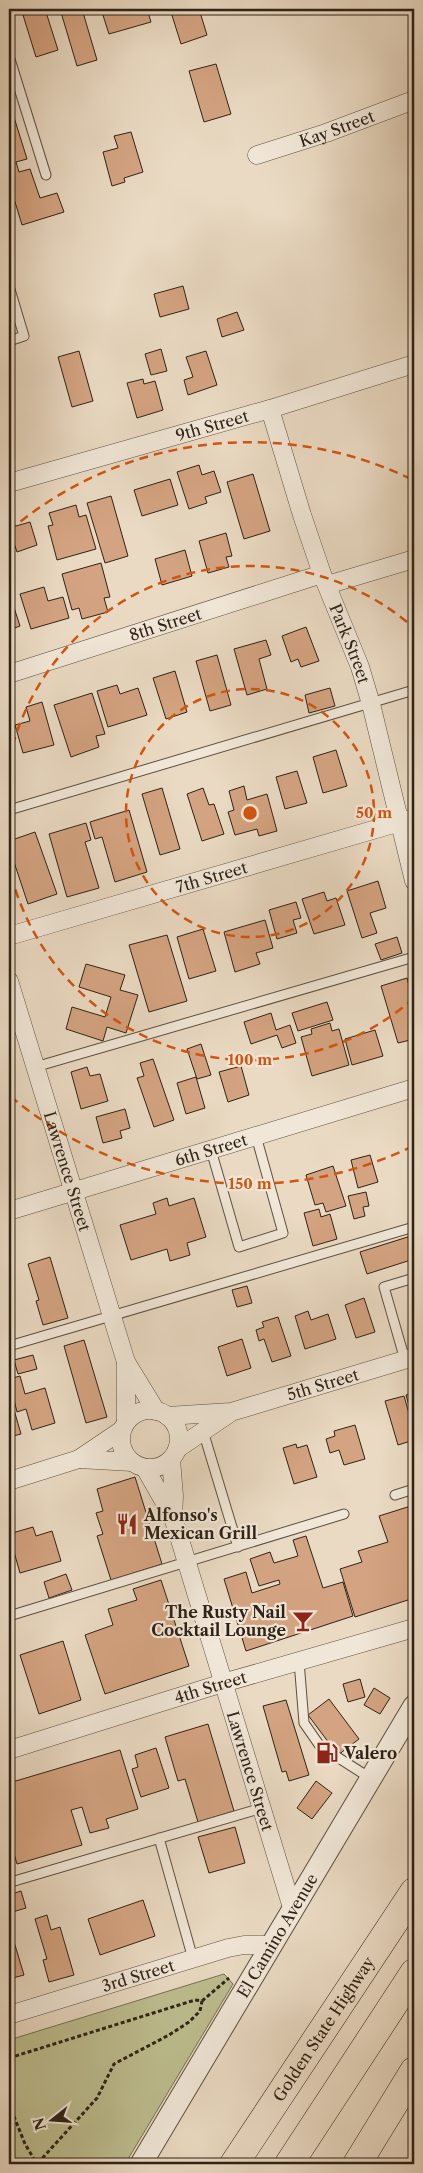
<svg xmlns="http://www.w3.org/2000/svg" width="423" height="2173" viewBox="0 0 423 2173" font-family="'Libre Caslon Text',serif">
<rect width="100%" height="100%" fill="#eadac3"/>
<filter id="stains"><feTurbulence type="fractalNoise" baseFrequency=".004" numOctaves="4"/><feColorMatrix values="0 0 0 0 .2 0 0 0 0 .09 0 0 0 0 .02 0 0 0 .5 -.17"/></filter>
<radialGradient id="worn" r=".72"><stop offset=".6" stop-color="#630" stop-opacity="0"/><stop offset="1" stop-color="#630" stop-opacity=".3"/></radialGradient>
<path fill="#bdbd8f" stroke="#767053" d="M224,1974L233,1984L125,2164H9V2040Z"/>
<path fill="#d4a381" stroke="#2e2217" d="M45,9L58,50L36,57L23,15Z
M60,9H82L97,60L77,66Z
M101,9H147L151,22L109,34Z
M170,9H199L207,35L181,44Z
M216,64L231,114L204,122L189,71Z
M9,101L27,159L16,162L19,172L30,169L40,198L57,193L64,212L22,225L9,182Z
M131,132L143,172L124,178L125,182L112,186L103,152L118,148L114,136Z
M183,286L189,309L160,317L154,294Z
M237,312L244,330L222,337L217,319Z
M161,349L167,371L151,375L145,354Z
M79,351L93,401L72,407L58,357Z
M206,351L217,385L188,395L184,380L193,377L186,357Z
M143,379L144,384L155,381L163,410L137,418L127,383Z
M199,465L202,475L214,471L221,492L205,497L207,503L189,509L177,472Z
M253,474L270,531L244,539L227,482Z
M170,479L178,505L142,516L134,490Z
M111,496L128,556L105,563L87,503Z
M76,505L79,517L86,515L96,549L57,560L48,526L53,525L49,513Z
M30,522L37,545L17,552L9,528Z
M226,533L232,556L226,557L229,567L208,573L199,541Z
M185,550L192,576L162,585L155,559Z
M101,563L110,597L104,598L108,612L82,619L79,608L72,610L62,574Z
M44,587L48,601L63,597L69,618L31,629L20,594Z
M9,592L20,626L9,630Z
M306,627L319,661L301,667L298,659L291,662L282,636Z
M266,640L271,655L259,659L267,689L247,695L234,649Z
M217,655L231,705L210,711L196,661Z
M175,671L187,712L166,719L153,678Z
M117,685L120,694L138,688L147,715L108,727L97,691Z
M330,688L335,706L309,713L305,695Z
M92,693L105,734L96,736L99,747L71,757L54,705Z
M42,702L54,745L23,753L15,725L30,721L26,707Z
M336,750L347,786L323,793L313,757Z
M297,771L307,803L285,809L276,777Z
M244,786L247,800L267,794L277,831L259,836L257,829L235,835L228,812L234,810L229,791Z
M162,788L180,849L160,855L142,794Z
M203,788L209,805L214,804L224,834L202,841L187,794Z
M129,810L147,872L115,882L102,837L95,839L90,822Z
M86,823L91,840L85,842L99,888L67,897L49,834Z
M35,832L57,894L28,904L9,847V841Z
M378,881L386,908L370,913L377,933L362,938L347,891Z
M324,892L327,901L336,898L345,925L314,934L302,899Z
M296,902L301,918L293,920L297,933L277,939L269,910Z
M265,920L273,948L256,953L260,964L235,972L224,932Z
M203,929L216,971L189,979L177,937Z
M167,935L187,1001L149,1012L129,945Z
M397,937L402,953L381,960L375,944Z
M86,964L125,975L120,990L138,995L126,1033L107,1027L103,1041L66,1029L72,1007L105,1017L111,997L79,987Z
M407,978L414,1003V1039L398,1043L381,986Z
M327,1002L333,1020L298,1031L292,1013Z
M271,1013L276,1030L290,1025L296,1043L282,1048L277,1035L251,1044L244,1022Z
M330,1023L332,1031L339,1029L349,1065L312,1076L301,1037L312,1034L311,1029Z
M375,1030L383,1056L352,1065L345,1039Z
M201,1044L211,1075L197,1079L187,1049Z
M153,1059L174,1120L154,1127L137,1078L144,1076L140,1063Z
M241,1066L249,1095L228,1102L219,1072Z
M87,1067L90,1076L100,1074L108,1101L81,1109L71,1072Z
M196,1077L205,1108L186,1114L177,1083Z
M125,1109L130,1128L120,1131L122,1138L103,1143L96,1117Z
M370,1155L378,1182L358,1188L351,1160Z
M333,1166L346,1206L326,1212L323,1203L315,1205L306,1175Z
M366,1192L369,1206L363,1207L365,1216L354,1219L348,1196Z
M167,1198L169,1206L194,1198L206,1237L187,1243L190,1255L170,1261L167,1249L131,1260L120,1225L156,1214L153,1203Z
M319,1209L321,1217L330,1214L337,1239L313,1246L304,1213Z
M414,1235V1259L367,1274L360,1252Z
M50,1257L68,1318L43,1325L36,1301L39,1300L28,1264Z
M247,1286L252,1303L237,1307L232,1290Z
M364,1298L375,1332L356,1338L345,1305Z
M308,1311L311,1320L328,1314L336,1339L305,1349L295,1316Z
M278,1317L291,1356L272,1362L264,1339L259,1341L256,1330L264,1327L262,1322Z
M242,1339L251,1368L227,1376L218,1347Z
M84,1340L107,1417L86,1423L64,1346Z
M33,1355L37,1369L18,1374L14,1360Z
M20,1376L25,1394L45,1388L55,1423L32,1430L26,1409L17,1412L9,1379Z
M414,1392V1424L406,1395Z
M404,1396L414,1431V1440L398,1445L385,1401Z
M12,1403L21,1434L9,1437V1404Z
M355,1425L365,1459L344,1465L339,1450L330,1453L326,1439L335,1436L334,1431Z
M296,1444L297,1448L307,1445L317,1477L294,1484L283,1448Z
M135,1477L162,1564L111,1580L97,1536L103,1534L96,1513L103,1511L97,1489Z
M414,1505V1598L355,1617L340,1569L362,1562L358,1551L388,1542L379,1516Z
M33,1527L36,1536L52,1531L61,1561L20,1573L9,1534Z
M306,1536L323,1588L343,1582L353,1616L246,1651L224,1579L246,1572L252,1593L280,1584L279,1580L259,1586L250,1559L270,1552L274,1563L298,1556L293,1540Z
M66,1574L72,1590L49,1598L44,1582Z
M161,1580L189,1666L105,1694L85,1635L113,1625L108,1609L137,1600L133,1589Z
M63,1641L81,1700L39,1714L20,1655Z
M360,1679L365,1697L348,1702L343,1684Z
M374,1688L390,1698L380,1714L364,1705Z
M329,1699L359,1739L338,1755L308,1715Z
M286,1700L309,1775L289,1781L286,1771L282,1772L263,1706Z
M208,1724L234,1811L198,1822L185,1779L178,1781L165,1737Z
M156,1748L169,1788L141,1797L132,1769L138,1767L135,1755Z
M120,1750L138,1809L106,1819L109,1828L90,1833L82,1807L71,1810L82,1845L17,1864L9,1836V1783Z
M316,1781L332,1793L312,1819L297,1808Z
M235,1827L245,1863L209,1873L198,1837Z
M21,1891L26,1908L9,1913V1895Z
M143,1900L155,1936L100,1955L88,1919Z
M47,1915L51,1930L60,1927L74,1975L49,1982L43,1960L47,1959L35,1919Z
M9,1925L24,1975L9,1979Z"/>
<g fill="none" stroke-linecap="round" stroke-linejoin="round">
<g stroke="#5d5042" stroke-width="11">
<path id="service" d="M9,56L46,175
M9,286L24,336L9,341
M9,810L414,690
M35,1067L414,957
M211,1150L239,1247L283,1233L256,1136
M9,1346L414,1227
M405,1360L384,1287L414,1278
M203,1431L238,1547
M395,1495L414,1489
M9,1616L344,1514
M299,1661L304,1723L320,1746L370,1778
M159,1838L193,1959
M9,1879L11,1882L262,1808"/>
</g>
<g stroke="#5d5042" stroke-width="19">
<g id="minor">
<path id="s1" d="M257,155L326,133L414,100"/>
<path id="s2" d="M270,409L302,515L322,574L360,667L371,704L414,881"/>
<path id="s3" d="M9,483L270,409L414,364"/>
<path d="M327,585L414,559"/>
<path id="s4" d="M9,674L322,574"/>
<path id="s5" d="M9,936L414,818"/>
<path id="s6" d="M9,981L126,1362L156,1411"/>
<path id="s7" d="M9,1211L414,1088"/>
<path d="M126,1362V1422"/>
<circle cx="150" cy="1439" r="29"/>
<path id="s8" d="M167,1416L231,1412L414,1357"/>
<path d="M177,1449L230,1413"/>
<path d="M79,1459L132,1462"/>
<path d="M171,1459L174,1496L173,1517"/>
<path id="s9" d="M145,1468L173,1517L293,1911"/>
<path d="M9,1481L79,1459L122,1430"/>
<path id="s10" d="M9,1750L223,1683L414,1628"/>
<path id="s11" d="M9,2015L228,1948L244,1945H270"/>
</g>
</g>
<g stroke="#5d5042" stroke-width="23">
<g id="tertiary">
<path id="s12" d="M141,2164L414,1706"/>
</g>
</g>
<g stroke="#2e2217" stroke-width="29">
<g id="motorway">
<path id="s13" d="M234,2164L414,1892"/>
<path d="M289,2164L414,1973"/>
<path d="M357,2164L414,2071"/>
</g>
</g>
<path stroke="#2e2217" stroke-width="3" stroke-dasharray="4 2.5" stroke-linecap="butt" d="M202,2001L229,1978
M9,2058L195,2000L202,2001L200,2011L189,2022L169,2035L114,2064L97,2098L37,2164
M9,2104L25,2144L37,2164"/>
<use href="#service" stroke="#f1e7d8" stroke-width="9"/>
<use href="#minor" stroke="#f1e7d8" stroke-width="18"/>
<use href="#tertiary" stroke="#f1e7d8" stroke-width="21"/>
<use href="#motorway" stroke="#eadac3" stroke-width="28"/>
</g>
<g fill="none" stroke="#d5540d" stroke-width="2.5" stroke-dasharray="9 6">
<circle cx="250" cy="813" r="124"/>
<path d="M414 998A247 247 0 0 1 9 866M9 760A247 247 0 0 1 414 628"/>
<path d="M413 1146A371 371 0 0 1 9 1095M9 531A371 371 0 0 1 413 480"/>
</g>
<defs>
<g id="restaurant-bare" transform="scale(1.725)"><path d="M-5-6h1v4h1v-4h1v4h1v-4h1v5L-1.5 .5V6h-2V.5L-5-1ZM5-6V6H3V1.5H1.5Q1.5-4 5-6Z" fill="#8f2418" stroke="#f1e7d8" stroke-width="2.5" paint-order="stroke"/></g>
<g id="bar-bare" transform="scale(1.725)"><path d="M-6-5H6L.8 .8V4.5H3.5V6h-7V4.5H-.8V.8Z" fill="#8f2418" stroke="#f1e7d8" stroke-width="2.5" paint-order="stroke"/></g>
<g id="fuel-bare" transform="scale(1.725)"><path d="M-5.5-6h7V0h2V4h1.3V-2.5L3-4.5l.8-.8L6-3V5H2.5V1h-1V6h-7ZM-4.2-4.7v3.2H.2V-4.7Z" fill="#8f2418" stroke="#f1e7d8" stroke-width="2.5" paint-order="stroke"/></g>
</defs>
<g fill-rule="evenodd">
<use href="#restaurant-bare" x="127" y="1524"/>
<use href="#bar-bare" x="303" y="1621"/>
<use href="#fuel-bare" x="327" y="1753"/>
</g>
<g text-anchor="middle" stroke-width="4.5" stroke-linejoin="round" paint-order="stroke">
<g font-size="16" fill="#2e2217" stroke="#f1e7d8">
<text dy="6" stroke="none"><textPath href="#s1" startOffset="84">Kay Street</textPath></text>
<text dy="6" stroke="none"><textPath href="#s3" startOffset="211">9th Street</textPath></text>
<text dy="6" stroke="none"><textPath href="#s4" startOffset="164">8th Street</textPath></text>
<text dy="6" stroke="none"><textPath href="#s2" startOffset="248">Park Street</textPath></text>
<text dy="6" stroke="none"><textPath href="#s5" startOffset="211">7th Street</textPath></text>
<text dy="6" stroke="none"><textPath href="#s7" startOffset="211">6th Street</textPath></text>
<text dy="6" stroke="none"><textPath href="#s6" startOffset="199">Lawrence Street</textPath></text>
<text dy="6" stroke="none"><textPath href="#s8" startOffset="160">5th Street</textPath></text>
<text dy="6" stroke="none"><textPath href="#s10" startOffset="211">4th Street</textPath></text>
<text dy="6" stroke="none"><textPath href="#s9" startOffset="322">Lawrence Street</textPath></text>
<text dy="6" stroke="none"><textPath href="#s12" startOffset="266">El Camino Avenue</textPath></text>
<text dy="6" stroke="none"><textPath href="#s11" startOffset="135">3rd Street</textPath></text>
<text dy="6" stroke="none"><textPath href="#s13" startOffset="162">Golden State Highway</textPath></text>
</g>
<g font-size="16" font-weight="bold" fill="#2e2217" stroke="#f1e7d8" text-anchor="start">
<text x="144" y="1521">Alfonso's<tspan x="144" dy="18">Mexican Grill</tspan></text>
<text x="286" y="1618" text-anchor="end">The Rusty Nail<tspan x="286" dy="18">Cocktail Lounge</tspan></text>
<text x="344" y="1759">Valero</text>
</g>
</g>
<circle cx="250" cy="813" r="8" fill="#d5540d" stroke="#f1e7d8" stroke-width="2.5"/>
<g font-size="15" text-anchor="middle" font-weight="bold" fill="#d5540d" stroke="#f1e7d8" stroke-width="4.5" stroke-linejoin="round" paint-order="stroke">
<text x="374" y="818">50 m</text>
<text x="250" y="1065">100 m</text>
<text x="250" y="1189">150 m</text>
</g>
<rect width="423" height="2173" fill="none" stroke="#eadac3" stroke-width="30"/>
<rect x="10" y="10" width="403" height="2153" fill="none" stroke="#2e2217" stroke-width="2.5"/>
<rect x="15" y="15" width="393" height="2143" fill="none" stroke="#2e2217"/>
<g transform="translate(52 2120) rotate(253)" stroke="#f1e7d8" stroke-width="4" paint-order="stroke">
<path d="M0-4L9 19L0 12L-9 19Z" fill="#2e2217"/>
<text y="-8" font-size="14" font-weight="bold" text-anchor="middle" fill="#2e2217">N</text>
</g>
<rect width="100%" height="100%" filter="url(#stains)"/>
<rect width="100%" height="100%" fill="url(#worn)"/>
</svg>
